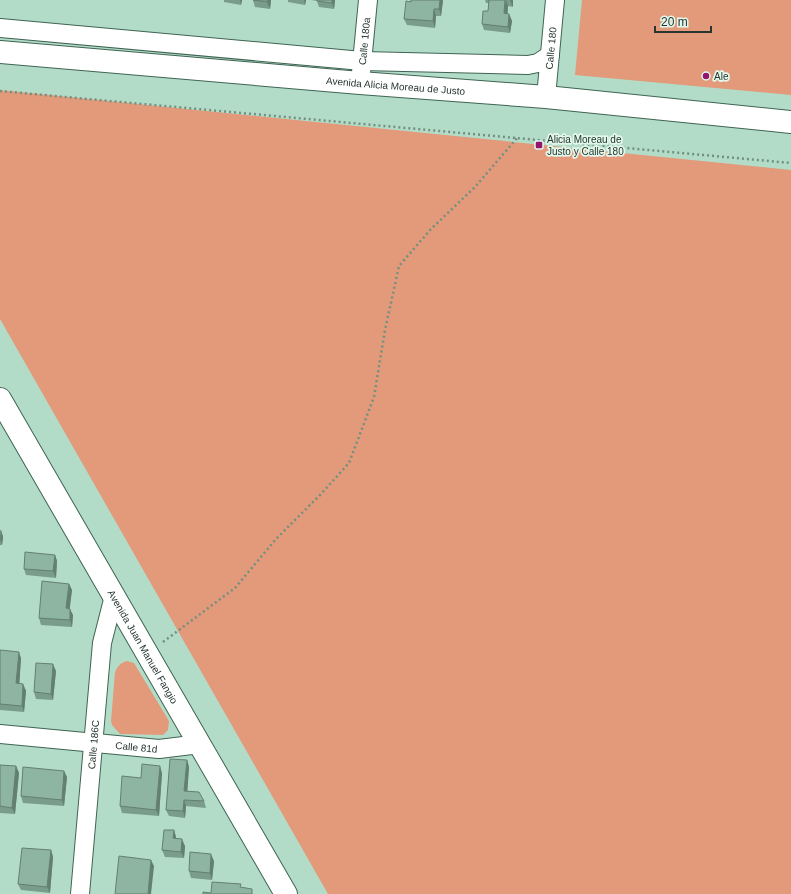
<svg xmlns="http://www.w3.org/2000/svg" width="791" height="894" viewBox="0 0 791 894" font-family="Helvetica,sans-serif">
<rect width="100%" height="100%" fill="#b3dcc8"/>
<path fill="#e29a7a" d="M582,0H791V95L575,75Z
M0,90L791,170V894H328L0,319Z
M127,661L134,663L169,721L168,730L163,735L120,734L112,725L111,721L115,672C118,666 120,663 127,661Z"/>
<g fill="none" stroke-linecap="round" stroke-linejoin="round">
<g stroke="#3f6453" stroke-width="20">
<g id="street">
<path d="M0,28L362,61L528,65L538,63L550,55"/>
<path id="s1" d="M361,73L368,0"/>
<path id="s2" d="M546,97L555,0"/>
<path id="s3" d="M0,734L159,749L200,744"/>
<path id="s4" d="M80,894L102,643L114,596"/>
</g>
</g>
<g stroke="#3f6453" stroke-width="24">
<g id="secondary">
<path id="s5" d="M0,52L360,83L546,97L791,122"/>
<path id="s6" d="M0,399L286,894"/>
</g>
</g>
<path stroke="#729081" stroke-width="2.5" stroke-dasharray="2 3" stroke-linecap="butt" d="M0,91L791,163
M163,642L235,588L276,539L321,494L349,463L374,397L385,330L399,266L431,229L475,187L517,138"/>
<use href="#street" stroke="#fff" stroke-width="18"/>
<use href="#secondary" stroke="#fff" stroke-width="22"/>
</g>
<path fill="#7a9c8b" d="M224,0H242L241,5L224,2Z
M250,0H271L270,9L255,7L253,0Z
M288,0H306L305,5L288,2Z
M311,0H335L334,9L319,7L317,1Z
M443,0L441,16H436L435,28L407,25L404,19L411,2Z
M485,0H513V7L508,6L507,14H509L512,21L510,33L484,30L482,24L488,11L489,3H486Z
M0,530H1L3,537L2,545H0Z
M55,555L57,561L56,578L26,575L24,569Z
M69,584L72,590L69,609L73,615L72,627L41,625L39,618Z
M0,650L21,658L19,684H23L26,691L24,712L0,710Z
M56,671L53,700L36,699L34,692Z
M187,760L189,767L187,791L204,801L206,808L186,806L185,818L169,816L166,810Z
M0,765L16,766L19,773L15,814L0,813Z
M64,771L67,777L64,806L23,803L21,796Z
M162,773L159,816L122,813L120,806L141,778Z
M174,830L176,837V839L185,846L184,858L165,857L162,850Z
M51,850L53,857L50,893L21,890L18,884Z
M214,861L212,880L191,878L189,871Z"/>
<path fill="#637f71" d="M240,0H242L241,5Z
M268,0H271L270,9L267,2Z
M304,0H306L305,5Z
M332,0H335L334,9L332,3Z
M440,0H443L441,16L439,9Z
M506,0L508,6L507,20L504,13Z
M510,0H513V7Z
M434,9L436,16L435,28L433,21Z
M509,14L512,21L510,33L508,27Z
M1,530L3,537L2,545L0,539Z
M55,555L57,561L56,578L53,571Z
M69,584L72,590L69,615L66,608Z
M70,609L73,615L72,627L70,620Z
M19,652L21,658L19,690L16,683Z
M53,664L56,671L53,700L51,694Z
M23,684L26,691L24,712L22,706Z
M187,760L189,767L187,797L184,791Z
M16,766L19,773L15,814L12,808Z
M160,766L162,773L159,816L156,810Z
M64,771L67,777L64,806L62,800Z
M184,800L186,806L185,818L183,811Z
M174,830L176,837L175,845L173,838Z
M182,839L185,846L184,858L181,852Z
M51,850L53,857L50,893L47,887Z
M211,854L214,861L212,880L210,873Z
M151,860L154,866L151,894H148Z"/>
<path fill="#8eb5a2" stroke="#637f71" d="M253,0H268L267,2Z
M317,0H332V3L317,1Z
M411,0H440L439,9H434L433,21L404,19L406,1L411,2Z
M489,0H505L504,13L509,14L508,27L482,24L483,11H488Z
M25,552L55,555L53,571L24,569Z
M42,581L69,584L66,608L70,609V620L39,618Z
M0,650L19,652L16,683L23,684L22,706L0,704Z
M36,663L53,664L51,694L34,692Z
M170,759L187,760L184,791L199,792L204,801L184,800L183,811L166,810Z
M142,764L160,766L156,810L120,806L122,776L141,778Z
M0,765L16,766L12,808L0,806Z
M23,767L64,771L62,800L21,796Z
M164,830H174L173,838L182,839L181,852L162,850Z
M22,848L51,850L47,887L18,884Z
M190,852L211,854L210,873L189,871Z
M119,856L151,860L148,894H115Z
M212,882L241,884L240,887L252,889V894H203V892L211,893Z"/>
<g fill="#94136d" stroke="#e3f8ed" stroke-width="1.5">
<circle cx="706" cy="76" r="4"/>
<rect x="535" y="141" width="8" height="8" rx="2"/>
</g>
<g text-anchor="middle" stroke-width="3.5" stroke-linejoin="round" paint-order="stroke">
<g font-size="10" fill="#27372f" stroke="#e3f8ed">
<text dy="4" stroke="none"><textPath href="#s1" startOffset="32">Calle 180a</textPath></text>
<text dy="4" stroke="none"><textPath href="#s2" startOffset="49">Calle 180</textPath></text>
<text dy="4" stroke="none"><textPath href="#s5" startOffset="397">Avenida Alicia Moreau de Justo</textPath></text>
<text dy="4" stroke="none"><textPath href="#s6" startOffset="286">Avenida Juan Manuel Fangio</textPath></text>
<text dy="4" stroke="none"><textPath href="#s4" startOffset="150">Calle 186C</textPath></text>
<text dy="4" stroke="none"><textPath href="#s3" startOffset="137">Calle 81d</textPath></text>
</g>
<g font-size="10" fill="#27372f" stroke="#e3f8ed" text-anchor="start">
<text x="714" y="80">Ale</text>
<text x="547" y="143">Alicia Moreau de<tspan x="547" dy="12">Justo y Calle 180</tspan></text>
</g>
</g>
<path d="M655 26v6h56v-6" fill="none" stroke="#27372f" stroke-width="2"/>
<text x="661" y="26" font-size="12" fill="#27372f" stroke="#e3f8ed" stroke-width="3" paint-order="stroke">20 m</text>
</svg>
